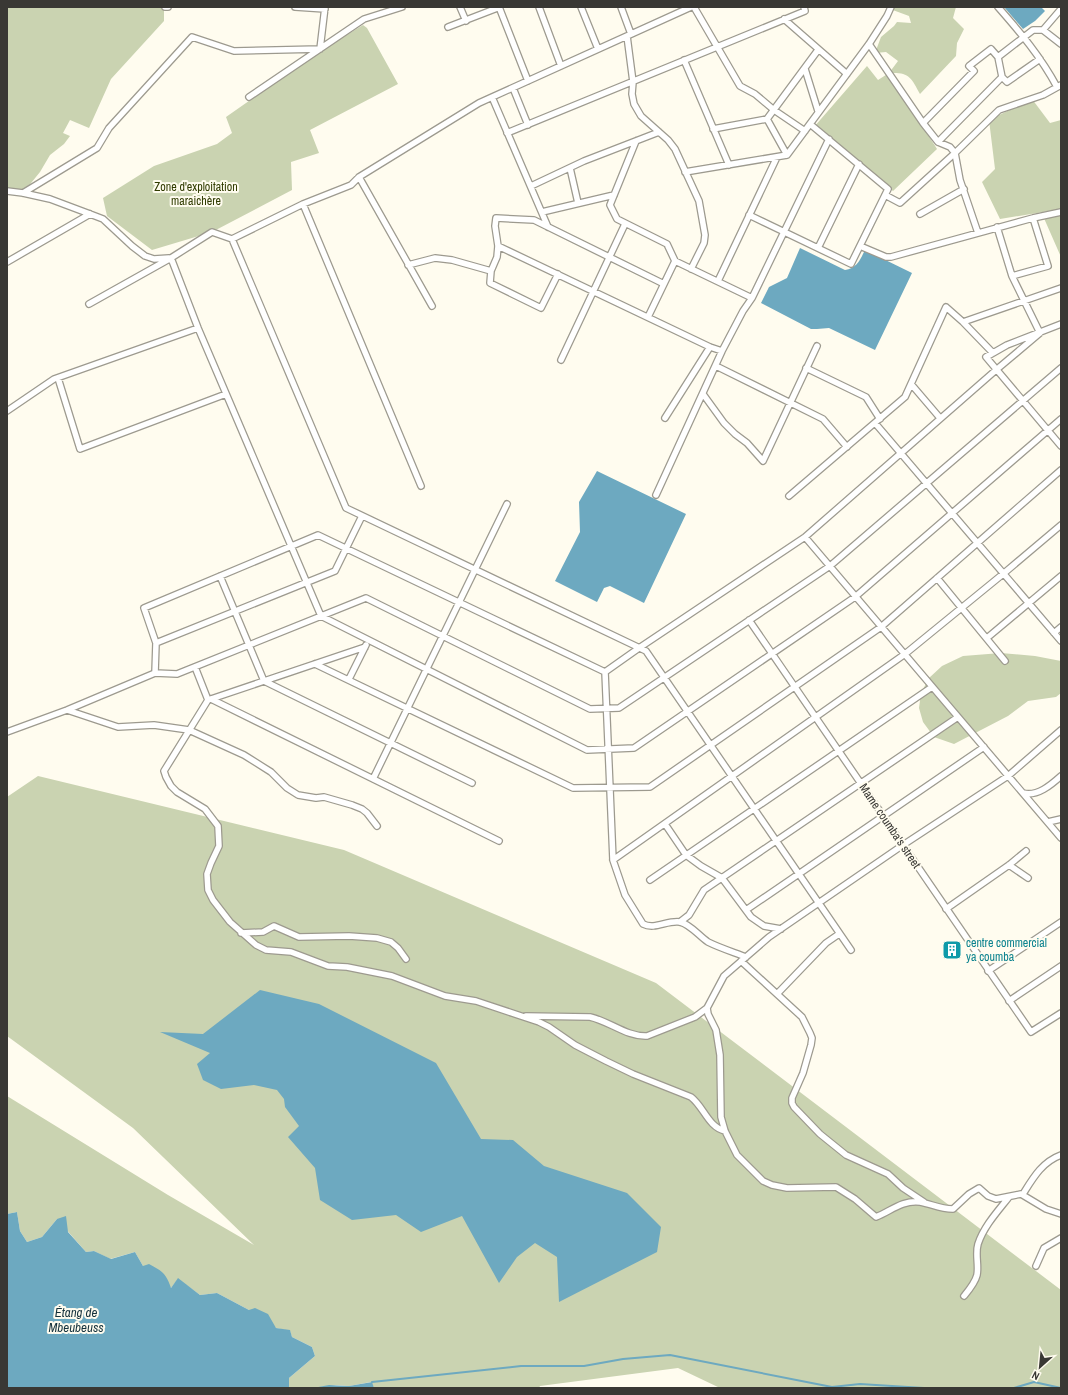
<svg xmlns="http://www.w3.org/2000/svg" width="1068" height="1395" viewBox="0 0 1068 1395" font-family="'Archivo Narrow',sans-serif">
<rect width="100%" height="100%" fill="#fffcef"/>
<path fill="#cad3b1" d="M7,7H164V21L111,79L89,128L70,120L63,133L70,136L64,144L50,155L40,172L23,193L7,192Z
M891,7H956L953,18L964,29L957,43L956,56L920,94C911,77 909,72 889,73L937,149L893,191L814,127L867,66L878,80L889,73L898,61L886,52L875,53L881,37L894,26L897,22L911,23L909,16L890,9Z
M363,25L367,28L398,84L310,130L319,153L291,162L292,190L212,232L152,250L107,216L103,198L154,166L217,144L232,133L226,117L319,52Z
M1032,99L1050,123L1061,120V209L1000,219L982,182L995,169L989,120Z
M1061,212V257L1043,216Z
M1001,653L1035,656L1061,661V693L1056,697L1028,701L1008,716L954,744L934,737L923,722L919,708L921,693L929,678L942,666L963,656Z
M38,776L344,850L656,983L1061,1290V1388H720L678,1368L540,1386L539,1388H374L371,1382L349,1386L336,1385L313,1388H289V1378L315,1356L312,1347L292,1337L290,1331L276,1328L249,1310L217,1293L200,1295L178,1279L171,1288L143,1266L135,1252L110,1259L94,1251L86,1252L57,1219L42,1237L27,1242L20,1231L17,1212L7,1214V1096L168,1195L254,1245L133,1128L7,1036V797Z"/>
<path fill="#6da9c0" d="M1004,7H1041L1045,11L1035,21L1023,29Z
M800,248L845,270C857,268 860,260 865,250L912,273L875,350L829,328L817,329H811L761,303L769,287L787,278Z
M597,471L686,514L644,603L610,586L604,588L597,602L555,581L580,532L579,502Z
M260,990L319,1004L436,1063L481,1139L513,1140L544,1166L627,1193L661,1227L657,1252L559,1302L557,1257L535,1243L517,1257L499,1283L462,1216L421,1232L396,1215L352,1220L320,1200L315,1168L288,1137L299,1126L285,1107L284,1099L277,1090L254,1085L221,1089L203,1080L197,1064L210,1053L160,1032L203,1034Z
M17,1212L20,1231L27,1242L42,1237L57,1219L66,1216L68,1232L86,1252L94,1251L111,1259L135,1252L143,1266L149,1264C162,1271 166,1273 171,1288L178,1278L200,1295L217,1293L249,1310L255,1308L268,1314L276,1328L290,1330L292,1337L312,1347L315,1356L289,1378V1388H7V1214Z
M372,1382L374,1388H313L329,1385L349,1386Z"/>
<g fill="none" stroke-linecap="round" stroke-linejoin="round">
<path stroke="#6da9c0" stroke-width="2" d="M372,1382L521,1366H584L623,1359L670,1355L832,1387L860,1384L924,1388
M1014,1388L1034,1382L1061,1388"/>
<g stroke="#9d9a8f" stroke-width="8">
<path id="street" d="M165,7H168
M295,7L325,9
M460,7L466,21
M499,7L528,81
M539,7L561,66
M581,7L598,49
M621,7L631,34
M694,7L740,86L755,94L774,110L805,131
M998,7C1020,32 1041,57 1057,87
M784,19L847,74
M448,27L500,7
M1043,30L1061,9
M627,36L633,82L632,94L634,104L641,116L668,140L675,149L699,201L705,235L704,243L691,269
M869,44L923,123L938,142L950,147L955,153L960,180L978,233
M320,49L325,7
M998,57L1033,30H1043L1061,44
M684,60L729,165
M805,69L818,111
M513,88L528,125
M249,97L364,19L402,7
M492,97L548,227
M767,119L787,155
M923,123L974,71L969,66L991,49L998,57L1002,77L1007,82L1040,59
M713,129L767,119L818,50
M507,133L805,11L804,7
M636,141L610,205L617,219L667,244L675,261L752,298
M938,142L1002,77
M570,168L578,203
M685,172L787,155L869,44L887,16L891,7
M359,177L432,306
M531,186L584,161L659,132
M7,191L23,193L50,199L90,214L103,219L132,246L145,256L154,259L169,258
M23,193L97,148L109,128L192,37L234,51L320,49
M885,195L900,203L955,153L999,110L1043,95L1061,85
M303,204L421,486
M542,212L614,195
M920,214L964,189
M749,215L851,264L888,189L810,124
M232,239L346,508L646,651L851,950
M498,246L710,347L722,351
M860,246L886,257H891L1033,218L1061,212
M818,248L859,164
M171,258L198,328L321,616L587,750L634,748L855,597L1061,419
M7,262L90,214
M408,265L435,258L452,260L491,271
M558,274L541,308L490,283L491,271L497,257L498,246L495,226L496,218L534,220L664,284
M1012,276L1048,266L1033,218
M718,281L777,157
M89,304L171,258L212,232L232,239L303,204L351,185L359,177L479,103L691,7
M648,317L675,261
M963,322L1061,288
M1061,324L1007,345L986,357L1061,446
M561,360L625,224
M716,366L823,419L847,447
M806,368L866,397L880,419
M58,378L80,449L226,394
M911,384L940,418
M703,394L724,423L735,434L747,443L763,461L817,346
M7,411L54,379L198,328
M665,418L710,347
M875,423L1061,641
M656,495L722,351L743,311L752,298L829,139
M789,496L905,397L946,307L963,322L993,353
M805,537L1061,838
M220,576L264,681L472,783
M937,578L1005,661
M749,620L1031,1032L1061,1013
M1054,633L1061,627
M987,638L1061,576
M156,643L335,571L362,516
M365,647L208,700L164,771L166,777L171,786L177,792L205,809L218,826L219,846L211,863L207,874L208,890L213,900L230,922L256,945L266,950L291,952L328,966L347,967L392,976L445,996L476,1001L539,1022L549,1027L575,1045L606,1061L633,1074L691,1097C704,1107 708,1127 725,1131
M315,664L573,788L650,787L881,627L1061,470
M195,667L208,700
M605,672L639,648L805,537L996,370L1040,333L1012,276L997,227
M605,672L613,860L625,895L643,924C655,930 667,920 680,922C690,924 699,936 708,942C720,948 733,952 746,957
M155,673L156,643L144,608L318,535L605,672
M349,679L366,645
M211,699L499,841
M67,710L118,727L154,725L189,730L244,755L271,772L287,788L298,795L316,798L324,797L352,805L362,809L367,813L377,826
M1061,730L1008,776L903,845L769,937L724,976L707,1008L708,1014L716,1030L720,1055L721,1117L725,1131L737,1155L763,1181L772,1185L787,1188L836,1187L855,1199L876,1217C891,1211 902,1200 920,1202C932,1204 939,1209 953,1209L969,1194L979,1188L988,1196L996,1199L1021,1194L1046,1209L1061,1214
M7,732L67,710L155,673L177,674L366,598L590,709L619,708L830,566L1061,368
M373,779L507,504
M1023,793C1037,797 1051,785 1061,776
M1048,822L1061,819
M665,824L686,855L701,866L722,878L751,917L764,926L781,929
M613,860L905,654L1003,574L1061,525
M1009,865L1028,878
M650,880L932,687
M946,909L1009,865L1026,851
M746,910L984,747
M680,922L689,915L704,890L958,717
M241,933L263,932L274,926L299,937L349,936L377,938L391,942L398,948L406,959
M741,961L802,1017L810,1033L812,1038L811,1045L803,1073L792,1098V1103L794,1107L820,1134L846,1155L888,1174L903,1188L924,1202
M988,971L1061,922
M777,994L826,943L839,934
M1009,1001L1061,966
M526,1016L590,1017C609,1021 627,1037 647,1036L695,1017L707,1008
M1023,1194C1033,1178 1042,1162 1061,1155
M1036,1266L1044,1248L1061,1238
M964,1296C969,1290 975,1283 977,1275C979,1265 975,1254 978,1244C984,1226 998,1211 1009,1197"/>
</g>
<use href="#street" stroke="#fff" stroke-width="5.5"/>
</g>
<defs>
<g id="building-square" transform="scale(1)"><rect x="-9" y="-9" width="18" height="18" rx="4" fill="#0f9aa8" stroke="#fffcef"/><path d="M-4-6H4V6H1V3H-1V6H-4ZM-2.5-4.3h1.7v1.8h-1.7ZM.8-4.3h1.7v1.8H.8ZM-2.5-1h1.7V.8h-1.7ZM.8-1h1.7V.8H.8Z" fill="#fff"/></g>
</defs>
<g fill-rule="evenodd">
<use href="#building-square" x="952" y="950"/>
</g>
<g text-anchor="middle" stroke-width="4" stroke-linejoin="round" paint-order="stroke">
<g font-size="12" fill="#303b00" stroke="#fffcef">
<text x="196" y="191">Zone d'exploitation<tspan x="196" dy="14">maraichère</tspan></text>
</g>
<g font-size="12" fill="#393834" stroke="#fffcef">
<text transform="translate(890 826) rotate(56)" y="4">Mame coumba's street</text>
</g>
<g font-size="12" fill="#0d838f" stroke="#fffcef" text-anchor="start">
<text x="966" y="947">centre commercial<tspan x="966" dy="14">ya coumba</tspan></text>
</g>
<g font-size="13" font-style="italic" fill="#14313c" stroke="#fffcef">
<text x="76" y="1317">Étang de<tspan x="76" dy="15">Mbeubeuss</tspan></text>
</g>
</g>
<rect width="1068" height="1395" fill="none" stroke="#393834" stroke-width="16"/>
<g transform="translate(1040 1367) rotate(207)" stroke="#fffcef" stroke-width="3" paint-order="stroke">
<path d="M0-3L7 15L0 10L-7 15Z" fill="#393834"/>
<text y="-6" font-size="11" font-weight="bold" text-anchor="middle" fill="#393834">N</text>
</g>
</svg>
